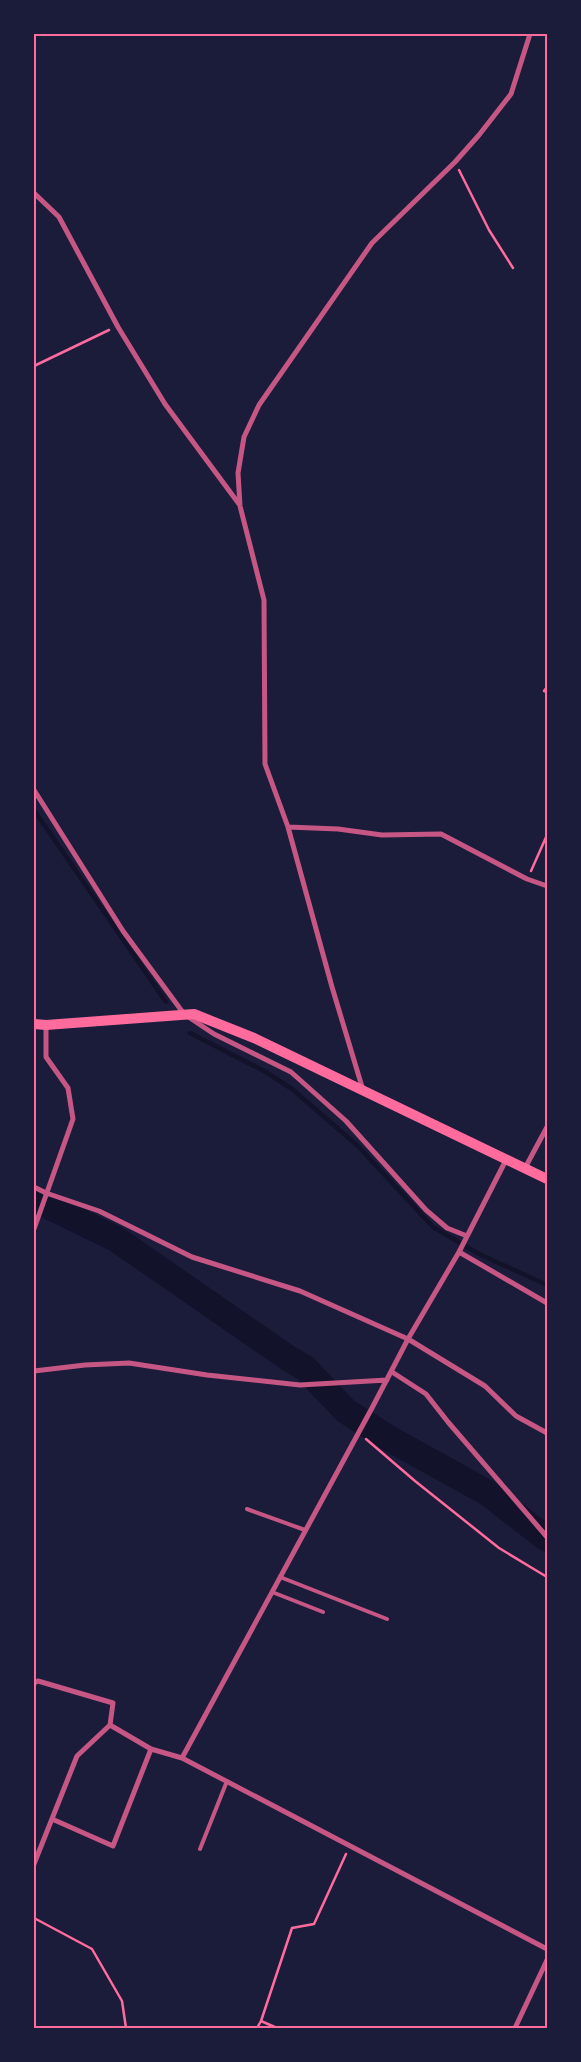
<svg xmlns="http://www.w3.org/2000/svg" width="581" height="2062" viewBox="0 0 581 2062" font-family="'Golos Text',sans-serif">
<rect width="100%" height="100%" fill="#1b1b3a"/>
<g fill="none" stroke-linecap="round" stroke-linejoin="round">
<path stroke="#12122b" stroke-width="4.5" d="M34,810L166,1002
M190,1033L266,1072L292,1089L358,1146L433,1227L479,1254L547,1285"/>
<path stroke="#12122b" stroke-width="26" d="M34,1199L116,1239L288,1358L305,1368L346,1411L390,1439L486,1492L547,1539"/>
<path stroke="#ff6b9d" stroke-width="2.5" d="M459,170L489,230L513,268
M34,366L109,330
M547,687L544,691L547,692
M531,871L547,835
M366,1439L415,1481L499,1548L547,1577
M34,1918L92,1949L122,2001L126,2028
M261,2021L277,2028
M257,2028L261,2021L292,1928L314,1924L346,1854"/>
<path stroke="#c65784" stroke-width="4" d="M247,1509L305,1530
M280,1577L387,1619
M272,1592L323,1612
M200,1849L227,1781"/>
<path stroke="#c65784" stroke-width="5" d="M34,193L59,217L118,327L165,404L239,504
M34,790L123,931L184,1014L214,1034L291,1072L346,1121L426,1210L447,1228L467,1236
M288,827L338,829L382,835L441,834L527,879L547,886
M363,1090L332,987L288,827L265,764L264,600L240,506L238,473L244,437L259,405L372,243L455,162L479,135L511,94L530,34
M525,1168L547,1127
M34,1187L46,1193L99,1211L192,1257L300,1291L408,1339L485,1386L516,1416L547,1433
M34,1229L73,1119L68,1088L46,1057V1025
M459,1252L547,1303
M34,1371L85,1365L129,1363L207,1375L300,1385L387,1380
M392,1372L426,1394L448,1422L547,1537
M34,1683L38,1681L113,1703L110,1725L77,1756L34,1864
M110,1725L151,1749L182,1758L547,1949
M182,1758L372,1408L408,1339L459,1252L506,1160
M52,1819L113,1846L151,1749
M515,2028L547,1960"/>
<path stroke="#ff6b9d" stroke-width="10" d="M34,1024L46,1025L194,1014L254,1038L547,1179"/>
</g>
<rect width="581" height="2062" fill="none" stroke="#1b1b3a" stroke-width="70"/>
<rect x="35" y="35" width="511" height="1992" fill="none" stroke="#ff6b9d" stroke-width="2"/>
</svg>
